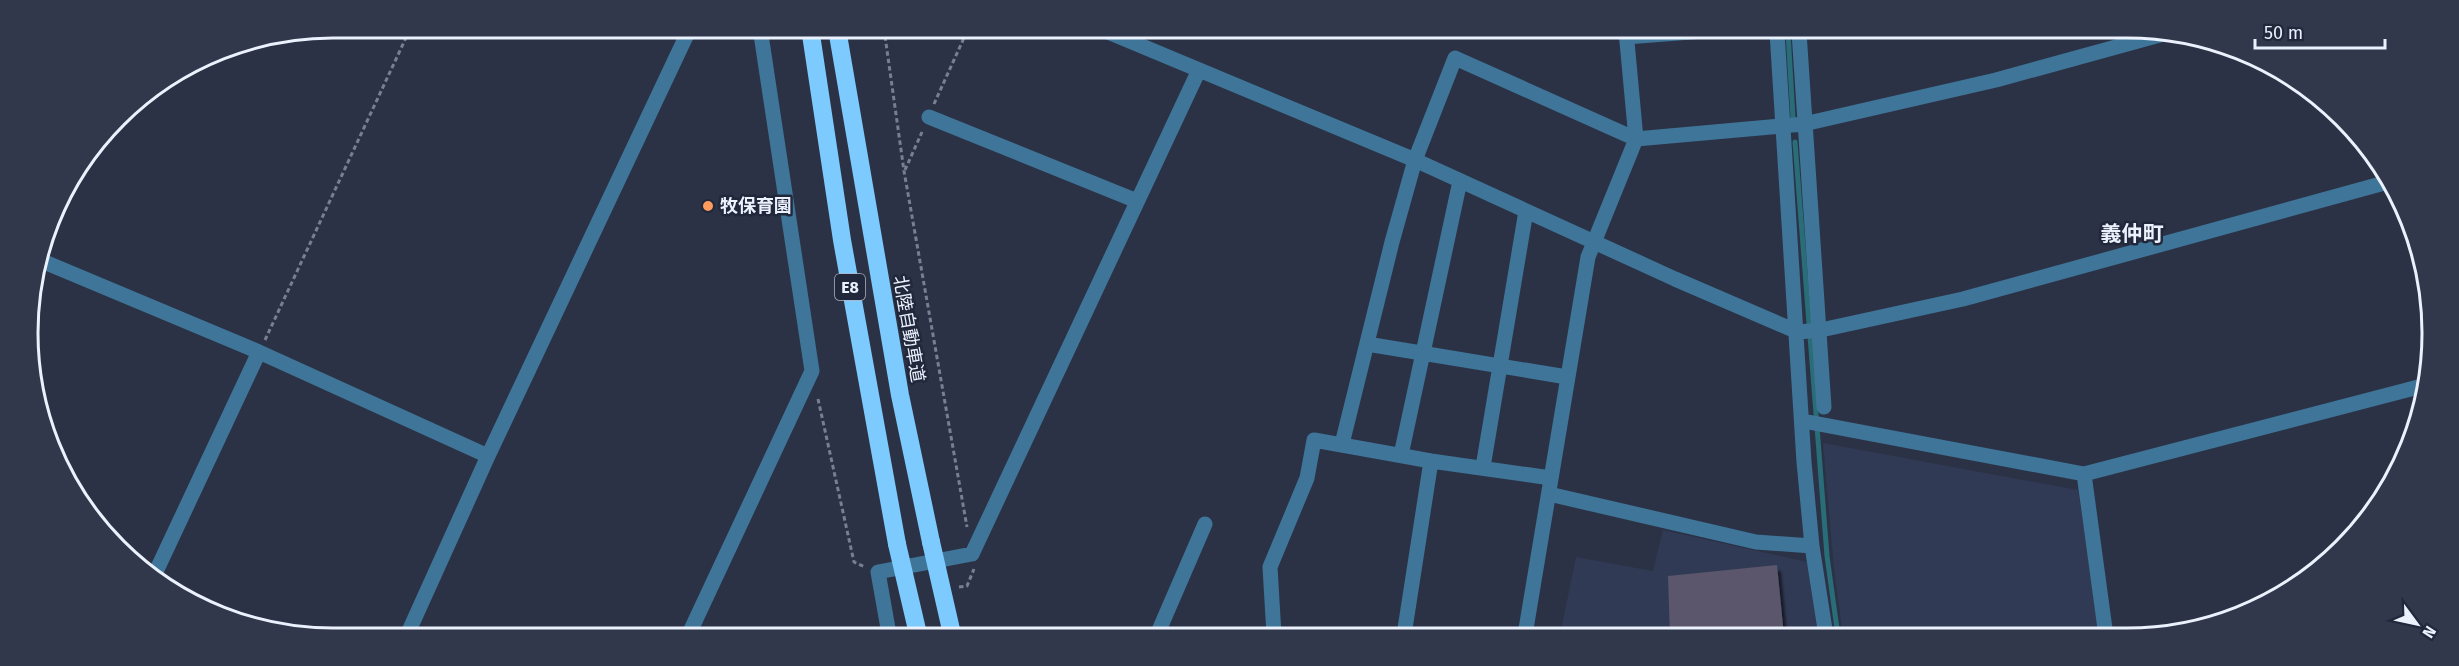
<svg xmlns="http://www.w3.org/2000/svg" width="2459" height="666" viewBox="0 0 2459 666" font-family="'Fira Sans','Noto Sans JP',sans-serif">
<defs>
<filter id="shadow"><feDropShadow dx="3.5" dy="6" stdDeviation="1.5" flood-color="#0009"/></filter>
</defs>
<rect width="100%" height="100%" fill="#2b3246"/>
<path fill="#303a54" d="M1823,443L2078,490L2100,636H1843L1834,569Z
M1663,530L1807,562L1818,636L1560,635L1576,557L1653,571Z"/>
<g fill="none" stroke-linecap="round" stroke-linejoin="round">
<path stroke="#286d78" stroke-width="5" d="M1788,32L1793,118
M1795,142L1827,556L1838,636"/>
</g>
<path fill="#5b566c" filter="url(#shadow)" d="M1777,565L1784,636H1670L1668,576Z"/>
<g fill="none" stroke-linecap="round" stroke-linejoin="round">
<path stroke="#797f90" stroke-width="3" stroke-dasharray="4.5 3" stroke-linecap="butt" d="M884,29L904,171L967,527
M934,104L968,29
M905,170L922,132
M265,340L411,27
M818,399L854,562L865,567
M959,587L967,586L974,569"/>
<path stroke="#3f7598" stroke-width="15" d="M1101,29L1415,160L1675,279L1798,332L1821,330L1963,299L2388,182
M1777,32L1804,462L1812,546L1826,636
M1799,32L1824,407
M1626,37L1704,31
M929,117L1137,201
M54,214L66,188
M42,261L259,352L488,456
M1367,344L1567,377
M1803,421L2084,474L2426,385
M1342,444L1392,242L1415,160L1455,58L1636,139L1804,124L1996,80L2167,33
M1401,455L1460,181
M1483,467L1526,211
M2084,474L2106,636
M1549,494L1756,542L1812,546
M153,578L259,352
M408,633L488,456L690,28
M689,634L812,371L760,28
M889,634L878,572L972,554L1199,70
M1157,635L1205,524
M1274,635L1270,567L1307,478L1314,440L1431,461L1551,478
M1404,635L1431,461
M1525,635L1588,257L1636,139L1626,31"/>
<path stroke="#7dcbfe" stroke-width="18" d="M810,28L842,240L897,544
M837,29L900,395L931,542"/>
<path stroke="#7dcbfe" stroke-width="18" d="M931,542L952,634
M897,544L918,634"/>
</g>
<circle fill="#ff9b5b" stroke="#21283b" stroke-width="2" cx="708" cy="206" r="6"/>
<g text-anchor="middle" stroke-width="5" stroke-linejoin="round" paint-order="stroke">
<rect fill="#21283b" stroke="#aeb5c3" stroke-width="1.5" x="835" y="274" width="30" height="26" rx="4.5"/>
<g font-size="16" font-weight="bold" fill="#ebf1fd">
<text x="850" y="293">E8</text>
</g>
<g font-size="18" font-weight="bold" fill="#ebf1fd" stroke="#21283b" text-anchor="start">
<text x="720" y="212">牧保育園</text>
</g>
<g font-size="18" fill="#ebf1fd" stroke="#21283b">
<text transform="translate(909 329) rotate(80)" y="6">北陸自動車道</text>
</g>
<g font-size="21" font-weight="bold" fill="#ebf1fd" stroke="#21283b">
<text x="2132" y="241">義仲町</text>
</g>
</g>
<path d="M0 0H2459V666H0ZM333 38H2127A295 295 0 0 1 2422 333V333A295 295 0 0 1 2127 628H333A295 295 0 0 1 38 333V333A295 295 0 0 1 333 38Z" fill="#31384b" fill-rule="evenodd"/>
<path fill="none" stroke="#ebf1fd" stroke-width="3" d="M333 38H2127A295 295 0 0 1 2422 333V333A295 295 0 0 1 2127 628H333A295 295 0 0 1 38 333V333A295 295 0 0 1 333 38Z"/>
<g transform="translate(2417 624) rotate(123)" stroke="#21283b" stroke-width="4.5" paint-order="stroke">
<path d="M0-4.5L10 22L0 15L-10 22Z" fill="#ebf1fd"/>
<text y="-9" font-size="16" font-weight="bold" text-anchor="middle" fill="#ebf1fd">N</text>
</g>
<path d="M2255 39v9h130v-9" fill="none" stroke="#ebf1fd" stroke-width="3"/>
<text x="2264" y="39" font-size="18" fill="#ebf1fd" stroke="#21283b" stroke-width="4.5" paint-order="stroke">50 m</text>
</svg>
